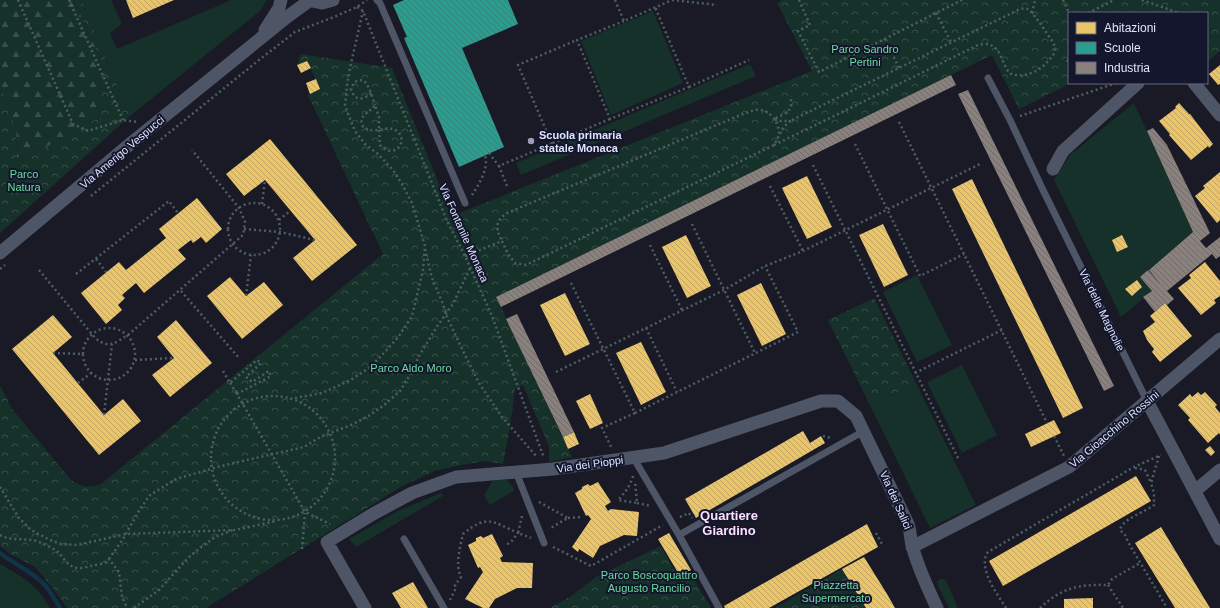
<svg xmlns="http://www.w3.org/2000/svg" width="1220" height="608" viewBox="0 0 1220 608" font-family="Helvetica,sans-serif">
<defs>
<pattern id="forest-firs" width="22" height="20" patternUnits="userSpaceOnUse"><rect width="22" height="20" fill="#163129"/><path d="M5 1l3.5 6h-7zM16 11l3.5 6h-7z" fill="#374f49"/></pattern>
<pattern id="park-crowns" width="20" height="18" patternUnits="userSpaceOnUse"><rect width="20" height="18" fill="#163129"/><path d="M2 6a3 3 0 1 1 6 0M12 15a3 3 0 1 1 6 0" fill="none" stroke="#374f49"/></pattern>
<pattern id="homes-back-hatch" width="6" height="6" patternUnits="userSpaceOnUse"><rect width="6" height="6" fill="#e9c46a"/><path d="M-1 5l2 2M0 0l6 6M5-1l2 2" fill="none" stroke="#c0a462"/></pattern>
<pattern id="schools-back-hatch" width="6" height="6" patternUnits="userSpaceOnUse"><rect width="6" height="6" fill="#2a9d8f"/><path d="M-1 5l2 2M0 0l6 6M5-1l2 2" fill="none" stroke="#32837b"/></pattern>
<pattern id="industry-back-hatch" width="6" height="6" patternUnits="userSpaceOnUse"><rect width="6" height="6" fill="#8a817c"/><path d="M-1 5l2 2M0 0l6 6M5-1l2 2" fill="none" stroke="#716c6b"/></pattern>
</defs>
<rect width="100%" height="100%" fill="#191a26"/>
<path fill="#163129" d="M81,0H111L122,24L110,33L117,49L231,0H267L260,11L130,116Z
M653,11L683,83L611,115L581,41Z
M750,64L756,76L521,175L516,163Z
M1134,103L1193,232L1141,276L1152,291L1121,317L1054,180L1070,155Z
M917,275L952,345L917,362L883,292Z
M962,365L997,435L962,453L927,382Z
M916,383L976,505L930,528L870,405Z
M500,480H507L515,490L490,505L484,496L492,481Z
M441,493L443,496L356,547L349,539L398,511Z
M0,564C22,577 37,584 50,608H0Z
M940,579H944L947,582L958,608H949L938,586L937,582Z"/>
<path fill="url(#forest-firs)" d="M0,0H74L102,62L98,118L34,154L17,159L16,128L0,84Z"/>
<path fill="url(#park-crowns)" d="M74,0H81L130,116L0,233V84L16,128L17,159L34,154L98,118L102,62Z
M782,0H1220V51L1207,62V13H1069V83H1071L1019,109L992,55L496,297L572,457L549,462V447L523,385L515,389L510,427L503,464L485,461L461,465L435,471L404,485L206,608H67L52,587L35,567L10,554L0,546V385L12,409L71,480C83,487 88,488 101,484L383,254L308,95L320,89L307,61L297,65L301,54L392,68L452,216L812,71L777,3Z
M874,298L916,383L870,405L828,320Z
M661,546L679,579L690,573L711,608H550L571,596L596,577Z
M842,569L866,608H775Z"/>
<path fill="url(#homes-back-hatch)" d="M126,0H174L133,18Z
M307,61L311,68L301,73L297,65Z
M1220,65V84L1218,85L1209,74Z
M316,79L320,89L310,94L306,83Z
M1179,103L1189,114H1190L1213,144L1209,148L1208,146L1191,160L1169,135L1170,134L1159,121L1176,108L1175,107Z
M270,139L357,245L312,281L293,258L315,240L265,180L244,196L226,174Z
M1220,172V220L1217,223L1195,196L1205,188L1203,186Z
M807,176L832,227L807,239L782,188Z
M972,179L1083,408L1063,418L952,189Z
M197,198L222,229L206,243L201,237L193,243L191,240L178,250L186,259L144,293L136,283L122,295L125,298L118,305L122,310L106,324L81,293L119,262L126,270L166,238L159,229Z
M883,224L908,275L884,287L859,235Z
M686,235L711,286L687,298L662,247Z
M1122,235L1128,247L1117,252L1112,240Z
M1205,262L1220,281V296L1214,300L1216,303L1201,315L1178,288L1191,278L1189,275Z
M230,277L246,296L264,282L283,305L242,339L207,296Z
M1137,280L1142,287L1132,296L1125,289Z
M761,283L786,334L762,346L737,295Z
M565,293L590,344L565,356L540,305Z
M1165,303L1192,336L1160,362L1152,352L1154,349L1147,340L1143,331L1155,322L1150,316Z
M53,315L72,337L53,353L104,415L123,399L141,421L99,455L12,349Z
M176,320L212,363L170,397L152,375L174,358L157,337Z
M641,342L666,392L641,405L616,353Z
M1198,392L1201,395L1205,392L1217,405L1215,407L1220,413V435L1219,433L1208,443L1188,420L1190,418L1178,405L1190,394L1192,397Z
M590,394L603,423L590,429L576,401Z
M1054,420L1061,433L1031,447L1025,434Z
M803,431L810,443L821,436L825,443L696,518L685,499Z
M574,432L579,444L568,449L563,437Z
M1210,446L1215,452L1211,456L1205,450Z
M1136,476L1151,501L1003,586L989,561Z
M598,482L611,502L605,506L608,511L611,509L639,512L637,536L624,535L600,546L593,558L579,549L578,552L572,547L591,519L588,515L586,516L575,493L582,489V487L588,484L590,486Z
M867,524L878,547L769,608H725L724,606Z
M1161,527L1210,608H1175L1135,543Z
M669,533L691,570L680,576L658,539Z
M492,534L503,556L500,558L502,562L533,563L532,588H517L495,599L489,608H483L465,599L483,572L480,567L478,568L468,545L476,541V538L481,536L483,538Z
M864,557L887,594L895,608H866L842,569Z
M413,582L428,608H401L392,593Z
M1093,598V608H1064V599Z"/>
<path fill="url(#schools-back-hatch)" d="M404,0H508L518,24L462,48L504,147L459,167L404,38L407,37L393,5Z"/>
<path fill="url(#industry-back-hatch)" d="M951,75L956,85L501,307L496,297Z
M968,90L1114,386L1104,391L958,94Z
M1153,128L1167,145L1210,233L1200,241L1206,248L1220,237V256L1216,259L1212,254L1167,291L1174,299L1167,305L1165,303L1155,312L1143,297L1152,291L1140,277L1148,270L1161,285L1149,270L1193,232L1147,131Z
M517,314L574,432L563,437L506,319Z"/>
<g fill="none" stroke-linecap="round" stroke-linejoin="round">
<path stroke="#0f3446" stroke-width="4.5" d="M0,553C14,564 31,571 44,584C50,590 55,600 60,608"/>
<path stroke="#4c5f64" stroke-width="2.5" stroke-dasharray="2 3" stroke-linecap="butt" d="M18,0L73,124L88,131L123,120L137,122
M69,0L123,120
M615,0L624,21L672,0
M672,0L717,5
M799,0L810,25L798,31L819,72L962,0
M1063,0L1069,13
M1142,0L1179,13
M357,7L363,11L447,221L465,256L492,316L544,458
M936,13L951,42
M1032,13L1035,0
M1088,13L1114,0
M624,21L577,40L610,119L689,87L655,7
M885,39L899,68
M1067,62L1069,59
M689,87L749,60
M371,93C362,101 355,101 351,89C354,82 356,80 363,80C370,86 372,97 375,105
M1020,116L1116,83
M899,122L1047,423
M379,130L380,145C395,161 409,140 397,131C389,125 378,132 369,130C367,129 365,128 363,127L361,120C365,112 370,112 375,105L379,117V130
M780,134L783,128L790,121H780L774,119L788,112L791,106V96
M552,144L518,65L577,40
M855,144L920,276L964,254
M774,145L830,118L978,45C1005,38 1000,72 1014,75C1028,77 1041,70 1049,60C1052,57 1055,53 1055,49C1055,45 1052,40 1050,38C1044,29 1039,21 1032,13C1028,8 1026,8 1020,9L790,121
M489,153L499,166
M813,165L959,460
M507,186L499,166L610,119
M770,186L803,251
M472,195C479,184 489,169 485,155
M91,196L259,60L295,32L334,17L357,7L367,0
M228 229a26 26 0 1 1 52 0a26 26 0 1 1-52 0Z
M262,204L265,180
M279,220L290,211
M692,224L755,353
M244,229L280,232L315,240
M650,245L682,310
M425,249L432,278L443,304L446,315L462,349L479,383L502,417L537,457
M465,256L502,241L508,254L515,263L526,265L774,145C776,141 779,138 779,133C779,124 771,111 761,110C755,109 749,112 743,114L507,213C494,222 496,229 502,241
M96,259L106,272
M0,269L5,265
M39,270L96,339C111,349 114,343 128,335L243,235L245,222L239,208L192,150
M76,274L169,201L178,213
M571,283L635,413L602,428L612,449
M181,291L239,358
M246,296L251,255
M83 354a26 26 0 1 1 52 0a26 26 0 1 1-52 0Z
M646,328L677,392
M53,353L83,354
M135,360L174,358
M223,371L230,383L257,360L261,363L246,377L252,382L269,371L271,376L237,394L305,512L330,524
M556,372L724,290L765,266L803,251L980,164
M915,373L1002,330
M78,383L91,373
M230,383L237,394
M211 458a62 62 0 1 1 124 0a62 62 0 1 1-124 0Z
M295,398L322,393L349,381L369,368L384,353L399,336L412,316L423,270L425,246L412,203L402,184L393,170L378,154L365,144L355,131L345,106L347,85L350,68L363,11
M635,413L798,332L765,266
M104,415L112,344
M823,436L831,438
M1054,436L1064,456
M1159,456L1151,483L1154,493V505C1145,512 1122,519 1120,530L1125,535L1128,542L1167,608
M1135,468L1145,470L1151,483
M633,476C630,486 625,493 618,500L637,503L635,481
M0,487L19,518L31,530L50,540L61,544L77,545L126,534L235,530L276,521
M539,502L568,518L549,529
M637,503L651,506
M522,516L518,533L531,538
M680,517L689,513L692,518
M568,518L583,517
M876,533L882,544
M0,535C12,542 26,537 39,542C46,545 53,548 58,552C63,557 67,565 74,567C80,570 89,566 95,565C101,564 106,564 109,559L119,572L122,596L127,608
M553,547L591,566L663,525
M302,549L305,513
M109,559L123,539L140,509L150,495L176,479L221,466L304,447L322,436L349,426L367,417L383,406L400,391L411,373L419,356L438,325L453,304L470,268
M1108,585L1123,608
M450,600L456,588L455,585L461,577C455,565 460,547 463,534C488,514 491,521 518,533L511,542L506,545
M134,608L159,590L188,558L200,548L215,537L233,530
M1006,608C997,594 977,567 988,552L1134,467L1161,455
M1040,608C1061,588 1079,584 1108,585L1112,579L1140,563"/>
<path stroke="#4e5566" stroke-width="7" d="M377,0L380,3L465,203
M988,78L1010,120L1042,188L1147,401
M633,457L679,535
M516,472L544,543
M404,539L444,608
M719,608L679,535L864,431"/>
<path stroke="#4e5566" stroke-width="13" d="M307,0L322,3L333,0
M265,30L279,8L281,0
M1194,83L1220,115
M1053,169L1063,151L1138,83
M0,253L130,144L287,17L309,1
M1147,401L1220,539
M1195,491L1220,470
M912,547L1069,467L1220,339
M365,608L327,542L373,514L412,493L456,477L553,469L664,453L821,401H838L856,416L908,524C911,532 910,540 913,549C919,569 928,589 937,608"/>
</g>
<circle fill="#9a9eb2" stroke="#13162c" stroke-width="1.5" cx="531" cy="141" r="4"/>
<g text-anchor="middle" stroke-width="4" stroke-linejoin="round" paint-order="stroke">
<g font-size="11" fill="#6cdc9c" stroke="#13162c">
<text x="865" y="53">Parco Sandro<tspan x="865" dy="13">Pertini</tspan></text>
<text x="24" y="178">Parco<tspan x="24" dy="13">Natura</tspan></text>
<text x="411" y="372">Parco Aldo Moro</text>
<text x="649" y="579">Parco Boscoquattro<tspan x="649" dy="13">Augusto Rancilio</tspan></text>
<text x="836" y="589">Piazzetta<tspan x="836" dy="13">Supermercato</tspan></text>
</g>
<g font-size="11" font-weight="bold" fill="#dfe5fe" stroke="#13162c" text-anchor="start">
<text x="539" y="139">Scuola primaria<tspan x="539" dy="13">statale Monaca</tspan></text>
</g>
<g font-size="11" fill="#dfe5fe" stroke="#13162c">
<text transform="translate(122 152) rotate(-40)" y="4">Via Amerigo Vespucci</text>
<text transform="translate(464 233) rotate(66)" y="4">Via Fontanile Monaca</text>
<text transform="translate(1102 310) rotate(64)" y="4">Via delle Magnolie</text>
<text transform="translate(1114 429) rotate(-40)" y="4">Via Gioacchino Rossini</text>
<text transform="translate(590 464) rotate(-8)" y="4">Via dei Pioppi</text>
<text transform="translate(896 500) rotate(66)" y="4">Via dei Salici</text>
</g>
<g font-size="13" font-weight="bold" fill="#fee1fc" stroke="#13162c">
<text x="729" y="520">Quartiere<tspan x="729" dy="15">Giardino</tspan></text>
</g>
</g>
<rect x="1068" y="12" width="140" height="72" fill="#13162c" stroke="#656980"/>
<rect x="1076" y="22" width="20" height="12" fill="#e9c46a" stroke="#656980"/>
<text x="1104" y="32" font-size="12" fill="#dfe5fe">Abitazioni</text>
<rect x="1076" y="42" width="20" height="12" fill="#2a9d8f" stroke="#656980"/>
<text x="1104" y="52" font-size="12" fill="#dfe5fe">Scuole</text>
<rect x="1076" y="62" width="20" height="12" fill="#8a817c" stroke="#656980"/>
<text x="1104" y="72" font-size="12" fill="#dfe5fe">Industria</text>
</svg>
